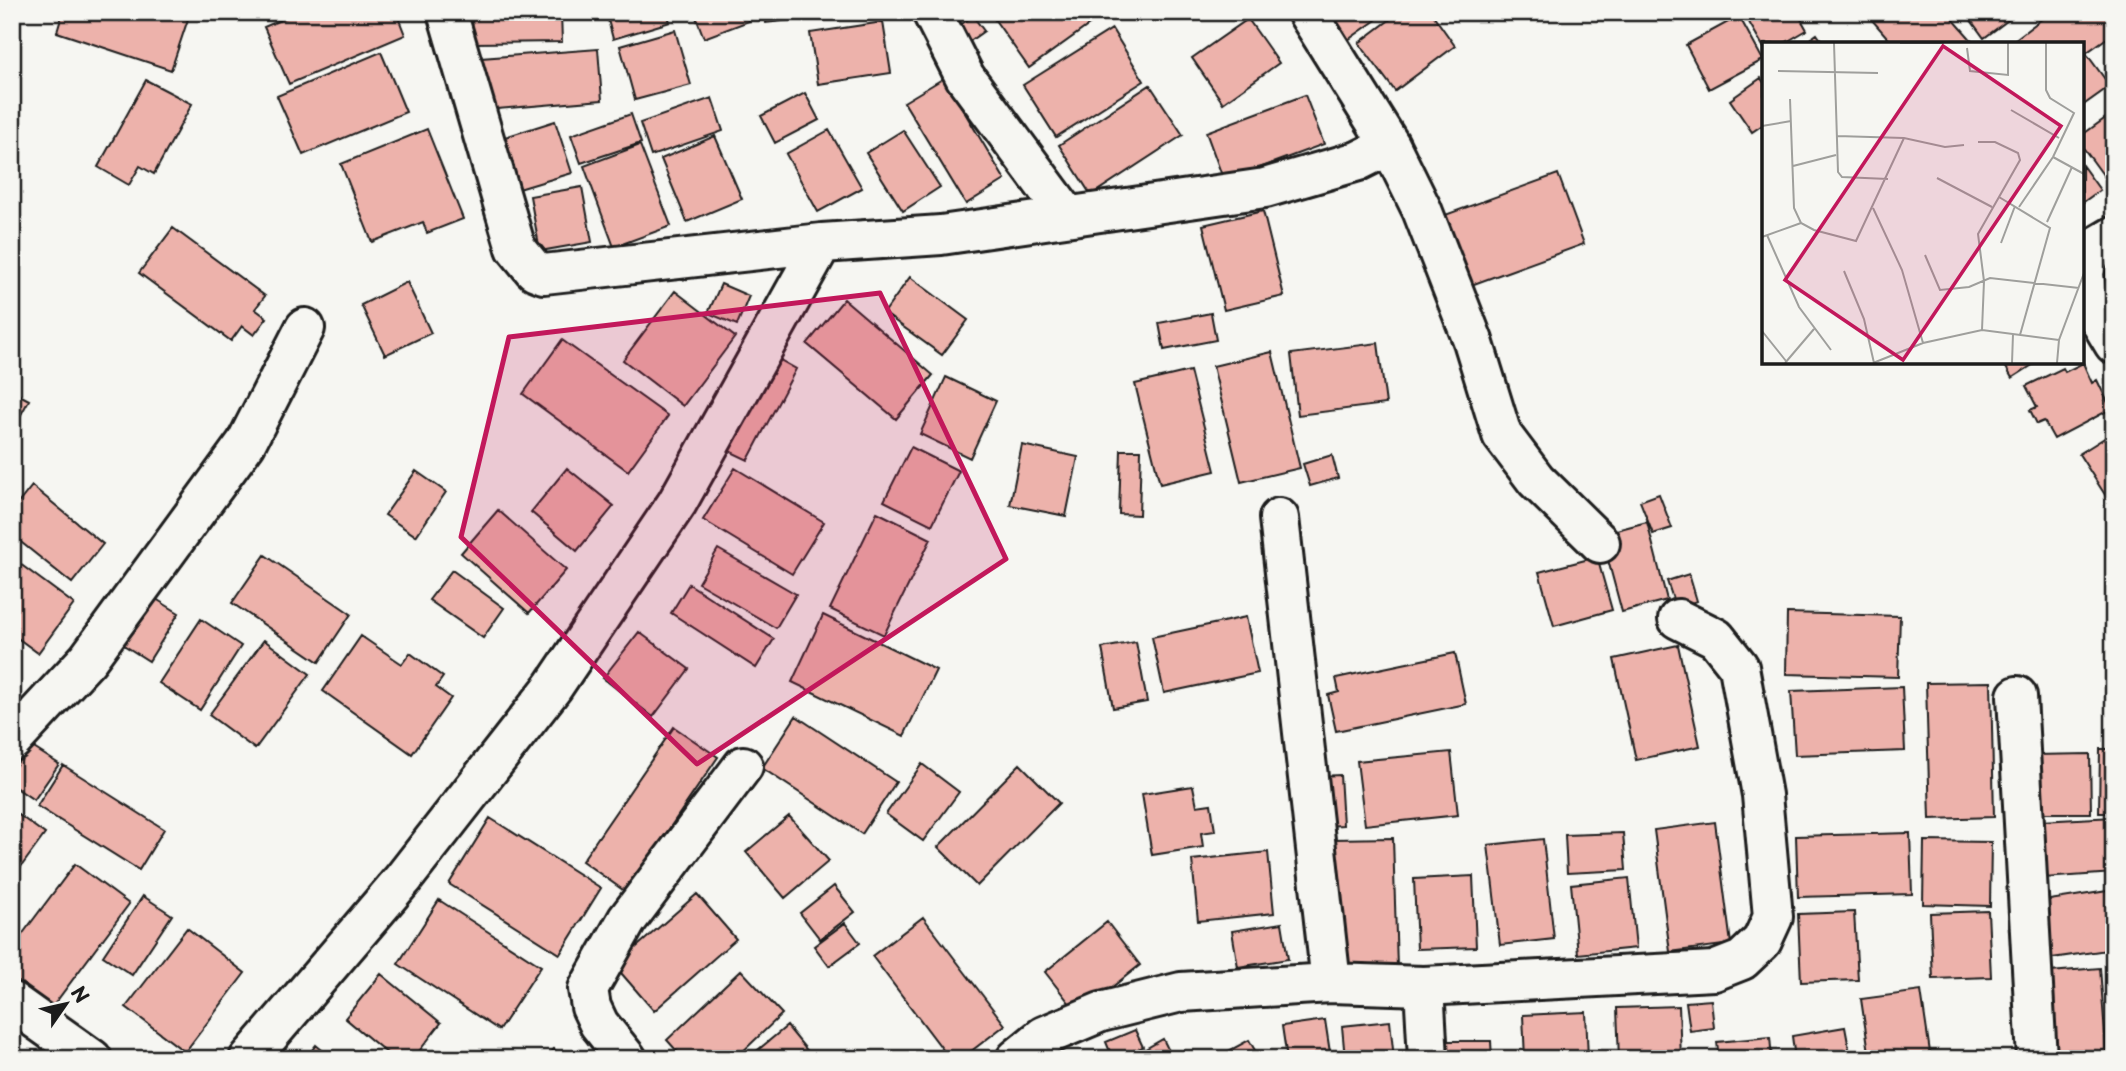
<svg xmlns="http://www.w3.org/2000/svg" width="2126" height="1071" viewBox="0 0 2126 1071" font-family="'Playpen Sans',sans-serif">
<rect width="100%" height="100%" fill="#f6f6f2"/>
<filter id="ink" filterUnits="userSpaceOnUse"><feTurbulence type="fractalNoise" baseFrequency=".0143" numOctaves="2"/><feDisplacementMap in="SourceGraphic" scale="14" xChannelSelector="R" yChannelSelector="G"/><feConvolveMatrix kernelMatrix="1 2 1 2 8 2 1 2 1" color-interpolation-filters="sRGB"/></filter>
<g filter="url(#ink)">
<path fill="#edb2ab" stroke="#1c1c1c" stroke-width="2" d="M63,12H169L188,19L171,70L57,32Z
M299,12H396L405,35L289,84L264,27Z
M472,12H561L562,42L473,43Z
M606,12H667L670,22L613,39Z
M694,12H746L749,21L704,38Z
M765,12H859L766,23Z
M1090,12L1096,20L1029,68L990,13Z
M1344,12H1371L1376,20L1338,47L1324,26Z
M1400,12H1431L1455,46L1395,91L1359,43Z
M1743,12H1797L1807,30L1783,44H1764V48Z
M1865,12H1947L1975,44H1893Z
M1965,12H2019L1984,38Z
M2051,12H2114V33L2086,53L2110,86L2082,106V44H2009Z
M973,16L984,31L967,43L956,28Z
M1739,16L1763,60L1709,89L1686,45Z
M1248,19L1279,63L1223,103L1192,58Z
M883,22L891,73L818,84L810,33Z
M1112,29L1144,81L1056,137L1023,85Z
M675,30L691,85L635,100L620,46Z
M1817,34L1824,44H1803Z
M598,49L602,100L485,110L481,58Z
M381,52L406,112L303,155L277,96Z
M944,78L1005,180L966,204L904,102Z
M1761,78L1764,83V124L1752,132L1730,100Z
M146,80L192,104L154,174L140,166L129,185L98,167Z
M1150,85L1183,135L1091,195L1059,145Z
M805,93L819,120L775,143L761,116Z
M1305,95L1324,144L1224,181L1206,132Z
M712,98L723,131L651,156L640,123Z
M2114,112V190L2082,146V135Z
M631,114L641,143L581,163L571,135Z
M555,121L572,173L519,189L502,138Z
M427,129L463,219L427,233L423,222L372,242L341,164Z
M829,130L862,188L818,212L786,154Z
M903,130L940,187L903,211L866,153Z
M715,136L742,199L687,222L661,159Z
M640,145L671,226L614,247L584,166Z
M2082,165L2100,190L2082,203Z
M1558,174L1584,244L1463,288L1437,218Z
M582,187L592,242L540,251L530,196Z
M1263,211L1284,296L1224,310L1203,225Z
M173,228L265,296L255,309L267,318L254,335L242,326L231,341L139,273Z
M910,277L968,320L942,355L884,313Z
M407,282L431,333L385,355L361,305Z
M721,284L749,296L737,325L708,313Z
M675,291L735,337L683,406L623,360Z
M844,299L933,375L896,419L807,344Z
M1211,313L1216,340L1164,350L1159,323Z
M562,340L668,416L628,471L523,394Z
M1378,343L1386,404L1298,415L1291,354Z
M1272,352L1300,468L1241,482L1213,366Z
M773,356L796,369L748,460L725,449Z
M2003,362H2037L2012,378Z
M2083,363L2092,383L2097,380L2111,409L2054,439L2044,421L2037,424L2030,410L2037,407L2026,386L2063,368L2065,372Z
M1190,371L1215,471L1160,484L1135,384Z
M946,377L996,401L970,458L920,434Z
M12,391L29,400L12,431Z
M2114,432V498L2109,501L2079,454Z
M1022,445L1078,457L1066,516L1010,505Z
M911,447L959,471L932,525L884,501Z
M1121,450H1141L1139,515L1119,514Z
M1332,455L1338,478L1310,486L1303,464Z
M567,468L614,506L577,551L531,512Z
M735,468L824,522L792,574L703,520Z
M416,471L446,492L416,536L385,515Z
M32,486L103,544L72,583L12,535V511Z
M1659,494L1672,528L1653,534L1640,501Z
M498,510L566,570L529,613L461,553Z
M877,512L931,539L884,635L830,609Z
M1647,522L1667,600L1622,612L1601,534Z
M718,549L796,594L776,628L698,583Z
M265,555L351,614L319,662L232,603Z
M1597,557L1612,610L1554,626L1539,572Z
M12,558L74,604L38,653L12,634Z
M452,570L504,608L483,638L429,600Z
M1689,574L1697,601L1676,608L1667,581Z
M689,584L774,639L756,668L671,613Z
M151,596L179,613L149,661L122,644Z
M1787,613L1900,616L1898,677L1786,674Z
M823,615L936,670L904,736L792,682Z
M1246,617L1258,673L1164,693L1152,637Z
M201,619L241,646L200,710L159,683Z
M639,632L689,669L653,717L603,678Z
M361,636L402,664L410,653L443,677L436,687L451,698L412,754L323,691Z
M264,640L310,674L255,749L209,715Z
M1136,642L1147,702L1113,708L1102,648Z
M1678,645L1700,746L1636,760L1614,659Z
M1455,653L1466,704L1336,731L1328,695L1339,692L1336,678Z
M1991,682L1994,817L1930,819L1926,683Z
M1902,687L1905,751L1795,755L1791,691Z
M796,716L896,782L862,834L762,768Z
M674,727L718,757L626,892L582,861Z
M29,745L59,764L34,800L12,785V771Z
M2100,749H2114V813H2099Z
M1451,752L1458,815L1365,825L1357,761Z
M2090,754L2091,813H2034L2033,755Z
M922,764L959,792L923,841L886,814Z
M1020,764L1059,803L977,886L938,847Z
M63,765L164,829L139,870L37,806Z
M1340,775L1343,825L1323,826L1320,776Z
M1193,786L1197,806L1211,804L1215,831L1201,833L1203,847L1152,855L1142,794Z
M12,810L45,834L12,879Z
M789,816L829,861L785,898L746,852Z
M2114,817V873L2044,878L2041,821Z
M490,818L601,888L560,954L449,884Z
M1715,822L1731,944L1670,952L1654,830Z
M1623,833L1626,870L1567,873L1565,835Z
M1910,833L1912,894L1798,897L1796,836Z
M1393,838L1397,968L1335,969L1332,839Z
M1543,839L1554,939L1500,945L1488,845Z
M1924,841L1991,842L1990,906L1923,904Z
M1268,852L1274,913L1198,921L1192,860Z
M75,864L129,904L50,1010L12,981V948Z
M1473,876L1476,947L1417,949L1414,879Z
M1629,878L1636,948L1578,954L1571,884Z
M834,886L855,912L820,939L800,913Z
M2114,890V949L2052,958L2043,901Z
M697,894L736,939L654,1011L615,966Z
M143,896L172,915L132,975L103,956Z
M439,900L541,966L499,1030L398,964Z
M1988,911L1991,977L1933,979L1930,913Z
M1854,912L1858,980L1801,982L1798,914Z
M923,917L1005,1025L961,1059H950L872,956Z
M1107,922L1140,965L1078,1014L1045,972Z
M845,923L860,943L829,966L814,946Z
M1282,923L1288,959L1238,967L1232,931Z
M187,928L245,973L185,1052L126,1007Z
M2114,960V1015L2105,961Z
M2100,968L2107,1059H2057L2050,972Z
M741,970L782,1014L735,1059H684L667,1040Z
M381,974L441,1023L413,1059H394L345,1018Z
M1921,991L1931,1059H1870L1861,999Z
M1711,1000L1714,1028L1690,1031L1686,1002Z
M1679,1006L1681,1059H1619L1617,1008Z
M1586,1012L1588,1059H1525L1523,1015Z
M1325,1020L1331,1059H1287L1282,1026Z
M1390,1021L1394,1059H1345L1342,1026Z
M787,1026L814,1059H747Z
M1845,1027L1851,1059H1795L1792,1036Z
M1135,1030L1143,1047L1113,1059L1106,1042Z
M1770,1037L1772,1059H1719L1717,1042Z
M1163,1039L1173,1059H1128Z
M1249,1040L1260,1059H1214Z
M1444,1041H1491L1492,1059H1444Z
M316,1045L333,1059H305Z
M554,1049L563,1059H545Z"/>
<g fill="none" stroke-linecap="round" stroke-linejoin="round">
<g stroke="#1c1c1c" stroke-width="44">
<path id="minor" d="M447,12L516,248L534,270L544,274L822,243L941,235L1265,188L1358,161L1390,145
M932,12L965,77L1067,215
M1307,12L1390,145L1422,210L1473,341L1502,435L1536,480L1600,543
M2114,236L2092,249L2084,272L2087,299L2114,344
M1279,518L1331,983
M2017,696L2037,1059
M12,741L88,659L246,443L305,328
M1424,986L1428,1059
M12,1002L92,1059
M249,1059L403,879L553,687L677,503L822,243
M627,1059L599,1024L591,1007L588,989L627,920L743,766
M1016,1059L1044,1036L1101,1012L1181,992L1331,983L1424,986L1714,971L1742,960L1762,941L1773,917L1762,795L1739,667L1716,638L1678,619"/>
</g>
<use href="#minor" stroke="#f6f6f2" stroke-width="38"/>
</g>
</g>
<path fill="#c2185b" fill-opacity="0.2" stroke="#c2185b" stroke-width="5" stroke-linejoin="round" d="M880,293L1006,559L697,764L461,537L509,337Z"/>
<g transform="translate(1762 42)">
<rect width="322" height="322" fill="#f6f6f2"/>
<path fill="none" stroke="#9f9f9c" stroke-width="2" d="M72,1L76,130L80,135L126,137M138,1H182M205,6L208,29L246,33V1M16,29L116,31M28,57L32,166L39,181L52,188L94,199L142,96M249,68L297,96M0,84L29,79M75,94L142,96L183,105L202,103M216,100H233L256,111L258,118L216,192L222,239L220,288M291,115L322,132M31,124L74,113M175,136L230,165M237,155L288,186L258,293M257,165L291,115L312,71L288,56L284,48V1M111,166L140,228L161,301M285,180L310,125M5,193L37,265L69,308M0,195L39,181M239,201L253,164M163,213L178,248L207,245L228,236L317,246M82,229L102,277L112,321M0,289L24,319M23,321L52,287M111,321L161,301L220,288L297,298M250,321L251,292M295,321L297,298L322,231"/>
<path fill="#c2185b" fill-opacity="0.15" stroke="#c2185b" stroke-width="3.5" d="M181,4L299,84L141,318L23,238Z"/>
<rect width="322" height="322" fill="none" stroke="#1c1c1c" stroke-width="3.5"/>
</g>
<rect width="2126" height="1071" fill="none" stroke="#f6f6f2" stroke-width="42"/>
<rect x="21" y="21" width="2084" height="1029" fill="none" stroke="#1c1c1c" stroke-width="2.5" filter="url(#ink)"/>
<g transform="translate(66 1004) rotate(56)" stroke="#f6f6f2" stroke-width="5" paint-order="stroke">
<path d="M0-5L12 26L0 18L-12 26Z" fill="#1c1c1c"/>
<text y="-10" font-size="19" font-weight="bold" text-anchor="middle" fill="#1c1c1c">N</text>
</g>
</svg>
